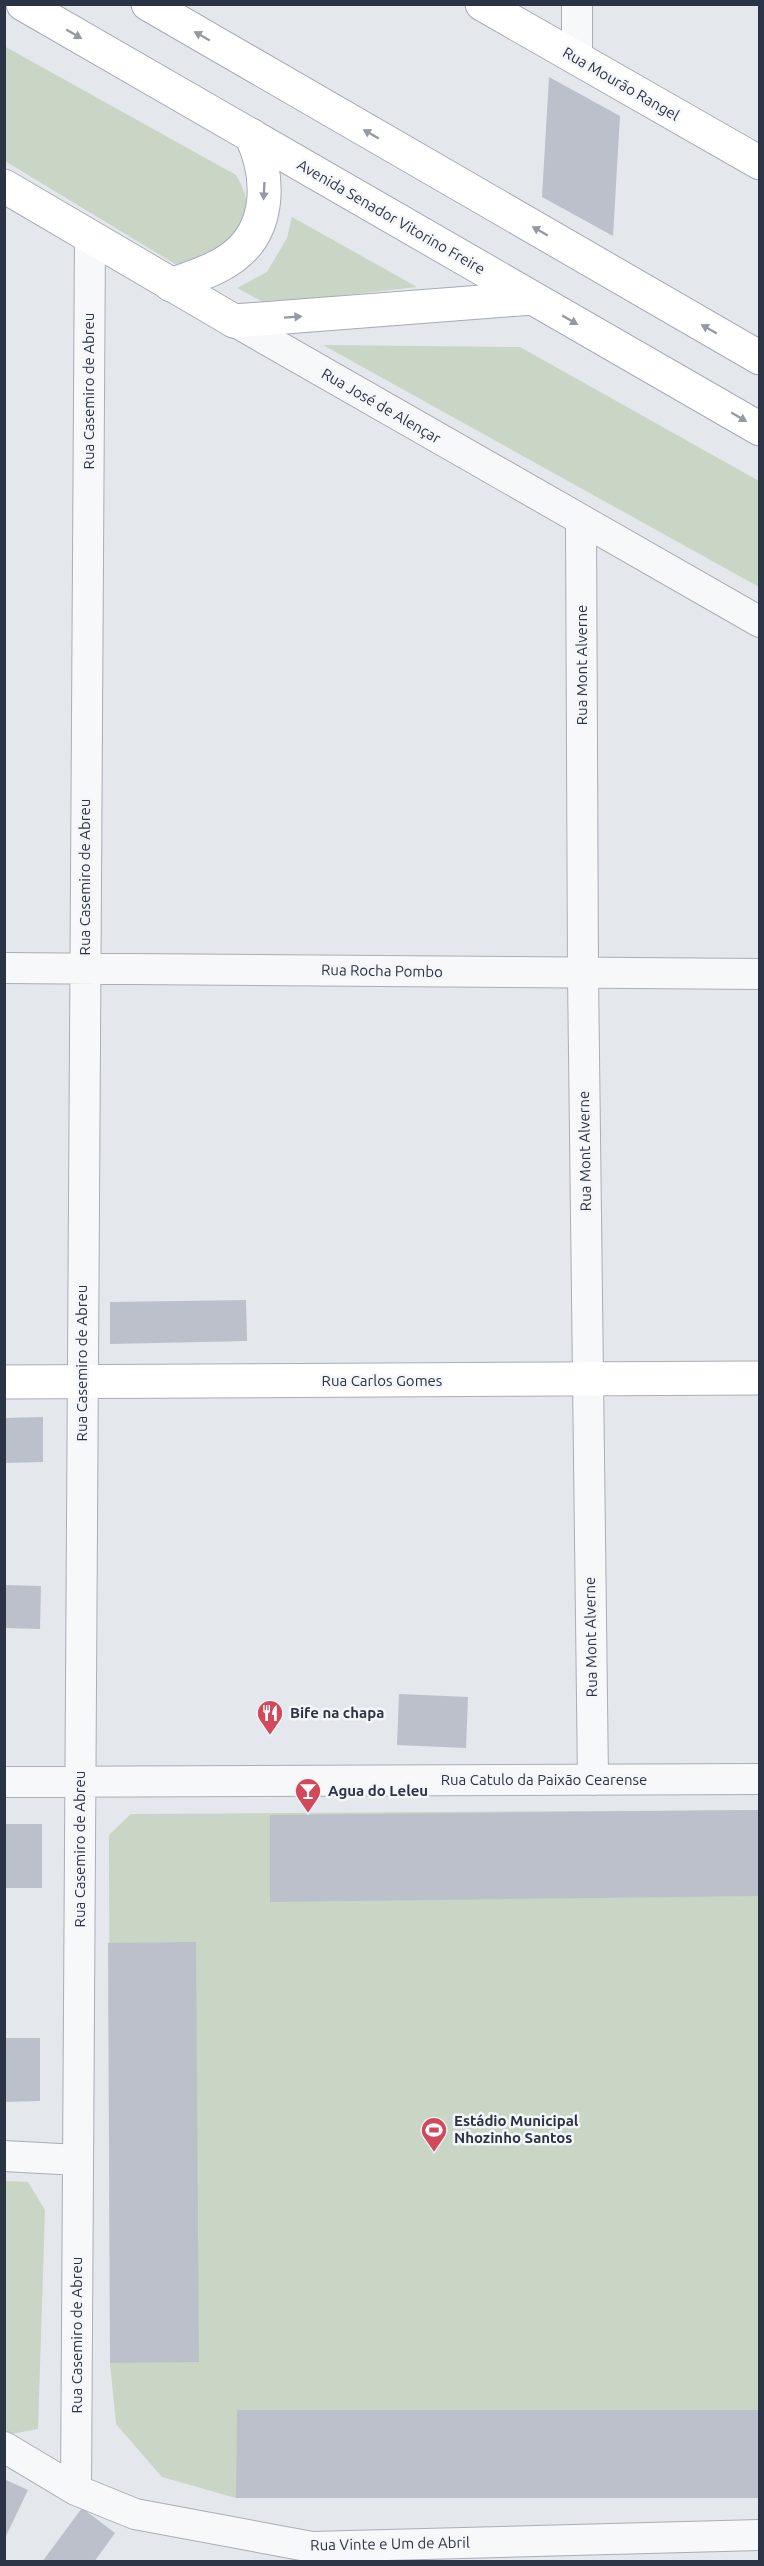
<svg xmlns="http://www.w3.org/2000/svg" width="764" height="2566" viewBox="0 0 764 2566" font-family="Ubuntu,sans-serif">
<rect width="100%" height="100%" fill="#e4e7ec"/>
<path fill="#c9d6c5" d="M4,46L236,175C248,196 249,206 244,230L201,263L175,264L5,161Z
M292,217L417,287L267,304L237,288L267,272L287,238Z
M323,345L520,347L759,481V587Z
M759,1810V2498H236L162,2477L116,2424L110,2363L109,1835L131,1814Z
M5,2181L28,2182L45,2210L38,2429L11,2434L4,2430Z"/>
<path fill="#bbc0ca" d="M549,77L620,116L613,236L542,197Z
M246,1300L247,1341L110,1344V1302Z
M43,1417V1462L4,1463V1418Z
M5,1585L41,1586L40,1629L5,1628Z
M399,1694L468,1697L466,1748L397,1745Z
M760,1810V1896L270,1902V1815Z
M4,1824H42V1888H4Z
M196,1942L199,2362L110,2363L108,1943Z
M4,2038H40V2101L4,2102Z
M237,2410H760V2498H236Z
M4,2479L28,2490L6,2536L4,2535Z
M82,2508L115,2533L94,2562H42Z"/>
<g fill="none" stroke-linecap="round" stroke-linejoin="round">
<g stroke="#a9aeb7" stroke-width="32">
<path id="street" d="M577,4V59
M234,321L760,622
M581,521L583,974L593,1780
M4,968L760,974
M4,1782L760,1779
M4,2156L78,2160
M4,2447L76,2490L135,2514L312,2547L760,2535
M76,2490L90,237"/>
</g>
<g stroke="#a9aeb7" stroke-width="35">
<path id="secondary" d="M482,4L760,163
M4,186L234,321
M4,1382L760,1378"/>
</g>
<g stroke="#a3abb8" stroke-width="35">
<path id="primary" d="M23,4L760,429
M148,4L760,358
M171,285C189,278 208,273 224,263C271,236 272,180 251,135
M234,321L532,298"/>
</g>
<use href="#street" stroke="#f7f8fa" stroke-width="30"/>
<use href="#secondary" stroke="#fff" stroke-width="33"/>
<use href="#primary" stroke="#fff" stroke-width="33"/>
</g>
<defs><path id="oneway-solid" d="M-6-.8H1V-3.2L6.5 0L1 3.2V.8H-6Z" transform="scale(1.5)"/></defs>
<g fill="#959aa2">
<use href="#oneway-solid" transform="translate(74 34) rotate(30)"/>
<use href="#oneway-solid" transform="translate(202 36) rotate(-150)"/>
<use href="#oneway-solid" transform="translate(371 134) rotate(-150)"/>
<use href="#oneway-solid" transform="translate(264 191) rotate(93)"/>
<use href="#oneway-solid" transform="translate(540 231) rotate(-150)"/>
<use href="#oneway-solid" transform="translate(293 317) rotate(-4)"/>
<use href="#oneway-solid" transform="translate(570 320) rotate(30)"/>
<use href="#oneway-solid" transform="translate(709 329) rotate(-150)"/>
<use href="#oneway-solid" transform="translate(739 417) rotate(30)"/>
</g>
<defs>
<g id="restaurant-pin" transform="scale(1.35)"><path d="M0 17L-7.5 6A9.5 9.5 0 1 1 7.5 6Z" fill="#d1495b" stroke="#f4f6f9"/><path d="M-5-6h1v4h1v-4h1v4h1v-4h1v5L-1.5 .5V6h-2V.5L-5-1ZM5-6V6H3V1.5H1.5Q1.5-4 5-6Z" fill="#fff"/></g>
<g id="bar-pin" transform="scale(1.35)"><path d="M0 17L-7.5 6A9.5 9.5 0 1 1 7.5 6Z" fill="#d1495b" stroke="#f4f6f9"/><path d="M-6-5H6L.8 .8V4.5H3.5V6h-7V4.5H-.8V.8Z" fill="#fff"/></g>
<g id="stadium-pin" transform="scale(1.35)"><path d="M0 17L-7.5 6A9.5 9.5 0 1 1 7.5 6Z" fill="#d1495b" stroke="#f4f6f9"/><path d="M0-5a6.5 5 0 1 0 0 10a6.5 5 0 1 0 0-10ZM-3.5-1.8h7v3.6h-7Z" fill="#fff"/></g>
</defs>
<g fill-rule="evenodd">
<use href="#restaurant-pin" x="270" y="1713"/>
<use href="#bar-pin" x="308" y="1791"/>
<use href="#stadium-pin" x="434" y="2130"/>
</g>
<g text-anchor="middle" stroke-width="5" stroke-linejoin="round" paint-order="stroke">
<g font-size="15" fill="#2b3445" stroke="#f4f6f9">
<text transform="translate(621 84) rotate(30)" y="5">Rua Mourão Rangel</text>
<text transform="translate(391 217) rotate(30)" y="5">Avenida Senador Vitorino Freire</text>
<text transform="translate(89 391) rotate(-90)" y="5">Rua Casemiro de Abreu</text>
<text transform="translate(381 406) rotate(30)" y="5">Rua José de Alençar</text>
<text transform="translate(582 665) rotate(-90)" y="5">Rua Mont Alverne</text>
<text transform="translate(85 877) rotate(-90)" y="5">Rua Casemiro de Abreu</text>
<text transform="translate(382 971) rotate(1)" y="5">Rua Rocha Pombo</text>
<text transform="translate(585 1151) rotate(-91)" y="5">Rua Mont Alverne</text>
<text transform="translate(82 1363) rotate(-90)" y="5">Rua Casemiro de Abreu</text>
<text x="382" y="1386">Rua Carlos Gomes</text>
<text transform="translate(591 1637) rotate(-91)" y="5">Rua Mont Alverne</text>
<text x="544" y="1785">Rua Catulo da Paixão Cearense</text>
<text transform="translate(80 1849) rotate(-90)" y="5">Rua Casemiro de Abreu</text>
<text transform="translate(77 2335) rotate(-90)" y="5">Rua Casemiro de Abreu</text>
<text transform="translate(390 2544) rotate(-1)" y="5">Rua Vinte e Um de Abril</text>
</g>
<g font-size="15" font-weight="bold" fill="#2b3445" stroke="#f4f6f9" text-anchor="start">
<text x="290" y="1718">Bife na chapa</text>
<text x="328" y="1796">Agua do Leleu</text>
<text x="454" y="2126">Estádio Municipal<tspan x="454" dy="17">Nhozinho Santos</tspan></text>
</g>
</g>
<rect width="764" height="2566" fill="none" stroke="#2b3445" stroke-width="12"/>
</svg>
